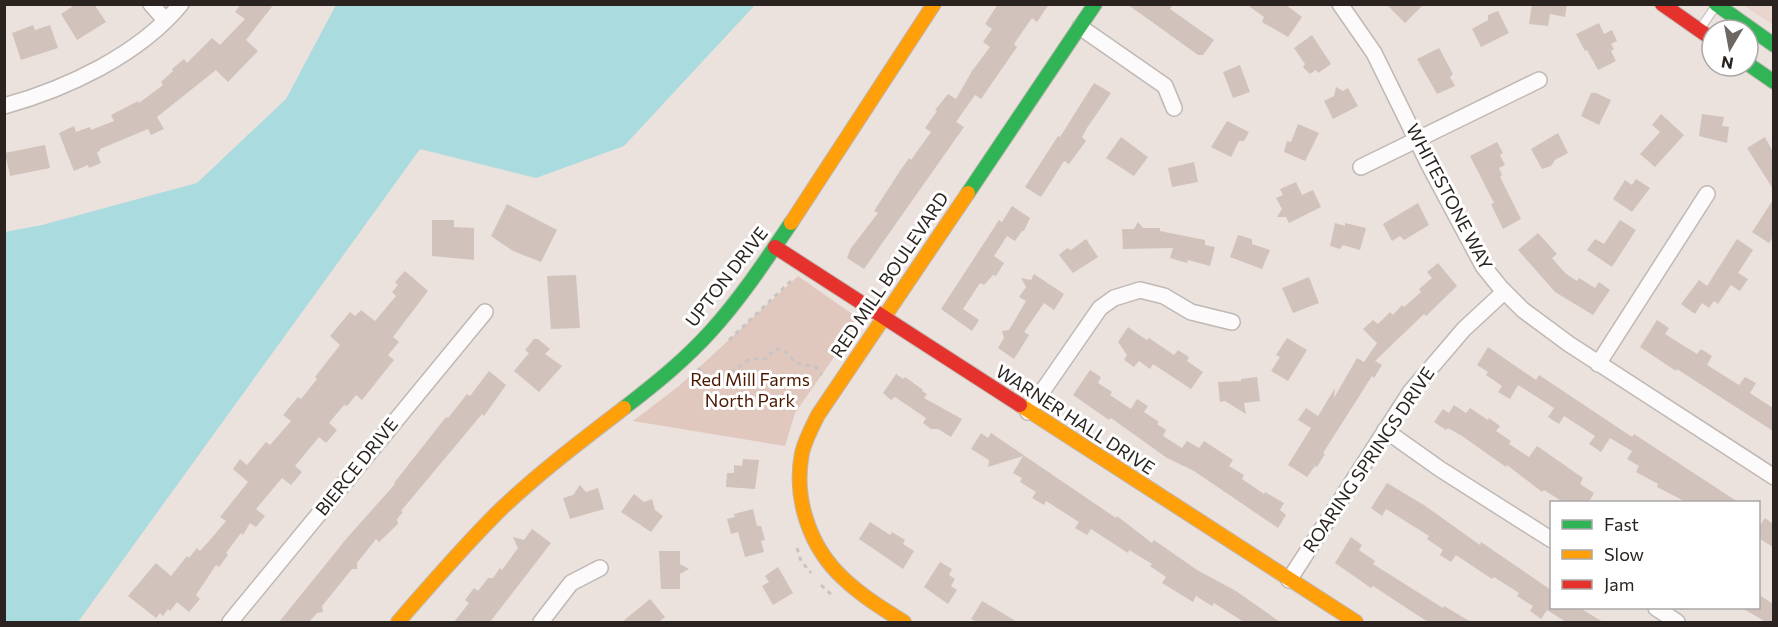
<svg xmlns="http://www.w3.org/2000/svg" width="1778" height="627" viewBox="0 0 1778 627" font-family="Commissioner,sans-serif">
<rect width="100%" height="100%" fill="#ebe1dd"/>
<path fill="#e9d5cd" d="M1743,5H1773V25L1772,24Z"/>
<path fill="#e0c8be" d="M798,276L855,316L853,330L795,413L785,446L633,421L679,386Z"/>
<path fill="#aadbde" d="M336,5H755L624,146L536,178L420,149L78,622H5V232L42,225L197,183L286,99Z"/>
<path fill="#d2c2bc" d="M76,4H94L106,22L77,40L61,14Z
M241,4H274L246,40L258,51L228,82L216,70L157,117L164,129L151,135L148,129L100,149V151L97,152L101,163L89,168L88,165L74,171L59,133L74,126L76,132L90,127L91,130L114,121L111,115L138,101L139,103L163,85L161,82L173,71L172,69L184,59L187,63L212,38L220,45L245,19L235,12Z
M998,4H1049L1037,22L1032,18L1014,44L1017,47L981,99L975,95L956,122L964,127L864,269L847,258L851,248L878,213L874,211L900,171L909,158L911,160L931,132L925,128L937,111L935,110L948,94L956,99L972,71L990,47L983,42L992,29L985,24Z
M1127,4H1173L1170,9L1214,40L1203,55H1198Z
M1246,4H1285L1302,17L1288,37L1262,22L1264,17Z
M1386,4H1424L1405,23Z
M1532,4H1567L1565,17L1550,14L1548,26L1529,24Z
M1498,11L1509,33L1481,47L1472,29L1488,20V15Z
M1599,23L1604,34L1612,30L1617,41L1611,44L1614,49L1611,51L1616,61L1598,70L1587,50L1585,51L1576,34Z
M33,25L35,30L50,25L58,48L21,60L12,33Z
M1312,35L1331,64L1318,73L1316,70L1310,74L1303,67L1305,64L1294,48Z
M1439,48L1453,74L1450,77L1455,86L1437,94L1417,59Z
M1240,65L1250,92L1233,98L1223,72Z
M1094,83L1111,93L1087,128L1082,137L1086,141L1069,164L1064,161L1041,197L1025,187L1058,136L1060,137Z
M1336,87L1343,91L1348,88L1358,106L1333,119L1324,101L1334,96Z
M1591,93H1596L1611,100L1599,125L1581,116Z
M1661,114L1684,135L1655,167L1640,154L1660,132L1652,125Z
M1702,114L1724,117L1722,126L1729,127L1727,143L1699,136Z
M1227,121L1249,132L1244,141H1239L1231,157L1211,147Z
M1298,124L1319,133L1305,161L1284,152L1287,141L1291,142Z
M1558,133L1568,153L1555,160L1551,166L1542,169L1531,149Z
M1121,137L1148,157L1134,176L1106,158Z
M1765,137L1773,152V189L1747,148Z
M1497,142L1503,153L1500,155L1505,165L1499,168L1502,175L1500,177L1521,219L1503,229L1491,204L1494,203L1470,156Z
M45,145L50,168L10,176L5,153Z
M1194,162L1198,182L1172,187L1168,168Z
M1636,179L1650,188L1632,212L1613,199L1625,180L1632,185Z
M1296,182L1302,195L1313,190L1321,207L1289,223L1286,217H1277L1282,209L1276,198L1283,195L1280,189Z
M1773,200V237L1769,243L1752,232Z
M1418,203L1429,225L1404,240L1400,236L1392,241L1383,224Z
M507,204L557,230L541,262L513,251L491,236Z
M1012,206L1030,218L1024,231H1022L1015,241L1007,236L994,256L1004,263L996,276L993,275L984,285L980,283L963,309L979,320L972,331L941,309L999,220L1002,222Z
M432,220H454V227L474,228V260L432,256Z
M1620,220L1636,230L1612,267L1587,250L1595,239L1604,244Z
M1138,222L1143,228H1160V231L1205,240V245L1215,247L1210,266L1188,260L1187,263L1170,258L1173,248L1123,249L1122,229H1134Z
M1335,223L1345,226V223L1366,228L1360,250L1343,245L1340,249L1330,246Z
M1538,233L1557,254L1552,258L1565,273L1577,281L1579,278L1595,288L1599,282L1610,290L1593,315L1555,292L1518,250Z
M1238,235L1252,239V244L1270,250L1262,269L1230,257Z
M1086,239L1098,257L1073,273L1059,255L1067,248L1071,250Z
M1737,239L1753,250L1738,273L1748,279L1740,291L1731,285L1718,304L1714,301L1709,308L1702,303L1695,314L1681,304L1699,280L1707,286Z
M1438,263L1457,286L1426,316L1424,314L1375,361L1382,365L1374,378L1372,376L1323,453L1325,454L1317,467L1315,466L1307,477L1288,465L1311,428L1298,420L1306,408L1318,416L1335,388L1334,398L1357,358L1364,362L1377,343L1363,329L1373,320L1378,324L1390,312L1393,315L1402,305L1404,307L1421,292L1419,289L1432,278L1427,272Z
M405,271L428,291L393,337L399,342L388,355L394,360L362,400L356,395L347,406L344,405L329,423L337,430L326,443L319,437L295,466L302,472L291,485L282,478L256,509L265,516L256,527L250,523L243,535L241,533L226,553L228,555L219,567L216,565L196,595L200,599L189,612L177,602L170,611L168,609L163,616L160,613L156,618L128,596L156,563L171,576L187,556L189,558L197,548L200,551L210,540L226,521L220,517L248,482L233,469L240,459L247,465L266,442L270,445L291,421L283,415L298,397L301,399L317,379L315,377L340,345L330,336L350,312L355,316L361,310L375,321L396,296L392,292L398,285L395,282Z
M1034,274L1064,294L1054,310L1044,303L1024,332L1029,335L1014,359L998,348L1004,338L1002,331L1009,330L1026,301L1019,297L1026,287L1021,278L1031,280Z
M576,275L580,328L551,329L547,276Z
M1309,277L1319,303L1293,313L1282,288Z
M1657,320L1669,328L1665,334L1697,354L1701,349L1712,356L1707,365L1739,385L1745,377L1756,383L1750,393L1773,408V431L1677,369L1676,371L1640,347Z
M1128,327L1139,335L1147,340L1149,338L1174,355L1178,350L1189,357L1187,361L1203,372L1191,389L1153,364L1150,369L1139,361L1134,367L1124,360L1127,355L1118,342Z
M1287,338L1307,350L1288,381L1271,371L1280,357L1276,355Z
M534,339H538L550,349L545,354L562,366L539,392L514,371L529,353L525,350Z
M1488,347L1536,380L1539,375L1632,437L1634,434L1738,502H1686L1657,487L1658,484L1636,472L1639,466L1627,459L1632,451L1610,438L1601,452L1589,444L1595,436L1564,416L1559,424L1548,417L1554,408L1518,385L1510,399L1498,392L1502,386L1486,375L1488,372L1477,365Z
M1090,370L1101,377L1098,383L1112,392L1110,395L1131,409L1137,399L1148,406L1144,412L1159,422L1157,424L1166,430L1163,436L1182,448L1187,441L1199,448L1204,441L1233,460L1229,466L1244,475L1242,479L1264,494L1265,492L1284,503L1280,510L1286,515L1278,528L1194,471L1167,458L1111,418L1109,420L1073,395Z
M489,371L506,385L484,416L482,414L401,511L403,512L397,519L398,524L379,542L376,539L357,563V569H352L331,595L322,606L323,612L317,613L309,622H279L347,538L395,484L394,483L446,417L448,418L467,394L470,396Z
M896,374L903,379L905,377L923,390L922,391L927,394L924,398L962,419L951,437L938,429H931L923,423L926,418L895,397L891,400L883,393Z
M1257,377L1260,401L1244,403L1246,414L1225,401L1220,402L1218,382L1241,381V379Z
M1454,405L1466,413L1470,408L1488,420L1489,418L1500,426L1496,431L1511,441L1509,444L1529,457L1537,446L1583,478L1580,484L1594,493L1589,502H1563L1544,490L1542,492L1507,465L1506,467L1462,436L1448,428L1446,430L1434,422L1443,409L1449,413Z
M981,433L988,438L991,433L1116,518L1117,516L1152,543L1154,540L1197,570L1236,591L1280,622H1244L1214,603L1212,606L1196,596L1193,602L1162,583L1166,577L1150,566L1152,564L1129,550L1128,553L1091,529L1087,535L1075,528L1079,522L1046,501L1044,505L1032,498L1036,492L1020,482L1022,478L1013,473L1023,456L988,467L989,460L971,449Z
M743,459L759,460L755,489L726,487L727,473H734V465L742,466Z
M1387,483L1424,505L1480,545L1481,542L1551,590V608H1580L1603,622H1566L1547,610L1541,619L1530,611L1533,606L1517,596L1519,593L1494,577L1492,579L1456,555L1451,562L1440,555L1443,550L1427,539L1429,536L1386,509L1382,516L1371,508Z
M580,485L586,492L598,488L604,509L570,519L563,498L573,495Z
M634,494L644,502L652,499L655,510L663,516L651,532L621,512Z
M753,509L757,526H761L765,540L761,541L764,552L745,557L738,532L731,534L727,519L735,517L734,514Z
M1765,518L1773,524V547L1758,538V528Z
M870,522L890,535L892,532L905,540L903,544L914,551L903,569L859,539Z
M532,529L551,543L490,622H454L469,603L465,600L474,588L478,591L488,578H493L500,568L502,570L518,548L513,537L524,540Z
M1351,537L1362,545L1359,550L1375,561L1373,564L1443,608L1444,606L1471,622H1428L1373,586L1371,588L1335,563Z
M659,551H680V564L689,569L680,574V589H661Z
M940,562L952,569L949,575L955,579L951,586L957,590L948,604L924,587Z
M778,567L793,593L773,605L762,586L769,582L765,576Z
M1758,594L1773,604V618L1771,622H1766L1742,608H1758Z
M650,599L665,617L659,622H622Z
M982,601L994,608L1017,622H977L971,619Z"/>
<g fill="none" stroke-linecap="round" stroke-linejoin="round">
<g stroke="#c0b8b4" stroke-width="10">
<path id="lane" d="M1700,29L1715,7"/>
</g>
<g stroke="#c0b8b4" stroke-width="18">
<path id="street" d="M151,4L165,20
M1340,4L1374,53L1429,165L1483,266L1500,287L1523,310L1569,344L1774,477
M1080,27L1165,86L1174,108
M4,106C66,89 139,55 181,4
M1361,167L1539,80
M1598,364L1707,194
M1028,412L1100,308L1114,298L1140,290L1164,296L1191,312L1232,322
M1385,430L1440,469L1552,540
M1289,580L1411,391L1464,329L1504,292
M1656,608L1677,622
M230,622L485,312
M541,622L571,583L600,568"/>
</g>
<g stroke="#c0b8b4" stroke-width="16">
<path id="fast" d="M1716,4L1774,45
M1748,64L1774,82
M968,193L1095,4
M624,408C655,384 685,360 711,331C741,298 766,260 791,223"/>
</g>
<g stroke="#c0b8b4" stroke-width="16">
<path id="slow" d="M791,223L934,4
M1020,405L1356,622
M398,622C430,585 462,548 497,513C536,475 581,441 624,408
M904,622C883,609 862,596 844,579C810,548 793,499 802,453C805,440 812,427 818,415L968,193"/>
</g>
<g stroke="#c0b8b4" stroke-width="16">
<path id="jam" d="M1662,4L1712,39
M775,247L1020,405"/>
</g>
<path stroke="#c8c4c4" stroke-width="3" stroke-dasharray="4.5 4.5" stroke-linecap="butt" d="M729,340L794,278
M698,368L707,376C724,377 737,370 749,359H766L775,349H783L796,363L816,367L822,375
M797,548L801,561L811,573
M821,585L832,595"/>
<use href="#lane" stroke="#fcfafa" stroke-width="8"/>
<use href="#street" stroke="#fcfafa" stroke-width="15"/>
<use href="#fast" stroke="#30b455" stroke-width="14"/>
<use href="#slow" stroke="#ff9f0a" stroke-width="14"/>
<use href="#jam" stroke="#e5322d" stroke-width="14"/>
</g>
<g text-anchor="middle" stroke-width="6" stroke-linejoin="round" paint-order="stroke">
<g font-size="18" fill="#2a2320" stroke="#fff">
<text transform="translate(1449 197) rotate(62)" y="6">WHITESTONE WAY</text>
<text transform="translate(890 275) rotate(-56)" y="6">RED MILL BOULEVARD</text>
<text transform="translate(727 277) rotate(-52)" y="6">UPTON DRIVE</text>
<text transform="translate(1075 420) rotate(33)" y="6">WARNER HALL DRIVE</text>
<text transform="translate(1369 460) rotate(-56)" y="6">ROARING SPRINGS DRIVE</text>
<text transform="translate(357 467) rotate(-51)" y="6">BIERCE DRIVE</text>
</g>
<g font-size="18" fill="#4b1800" stroke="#fff">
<text x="750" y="386">Red Mill Farms<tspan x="750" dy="21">North Park</tspan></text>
</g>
</g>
<rect width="1778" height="627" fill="none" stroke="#2a2320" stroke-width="12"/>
<rect x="1550" y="501" width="210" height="108" fill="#ffffff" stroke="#aaa7a6" stroke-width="1.5"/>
<rect x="1562" y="520" width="30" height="9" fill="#30b455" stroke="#aaa7a6" stroke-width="1.5"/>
<text x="1604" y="531" font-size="18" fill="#2a2320">Fast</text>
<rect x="1562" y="550" width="30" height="9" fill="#ff9f0a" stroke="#aaa7a6" stroke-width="1.5"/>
<text x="1604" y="561" font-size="18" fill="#2a2320">Slow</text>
<rect x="1562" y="580" width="30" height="9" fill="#e5322d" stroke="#aaa7a6" stroke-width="1.5"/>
<text x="1604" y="591" font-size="18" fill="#2a2320">Jam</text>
<g transform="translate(1730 48) rotate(190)"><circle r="28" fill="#ffffff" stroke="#aaa7a6" stroke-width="1.5"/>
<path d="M0-4.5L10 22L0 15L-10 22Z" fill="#6e6662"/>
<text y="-9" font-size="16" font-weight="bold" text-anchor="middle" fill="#2a2320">N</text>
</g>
</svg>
